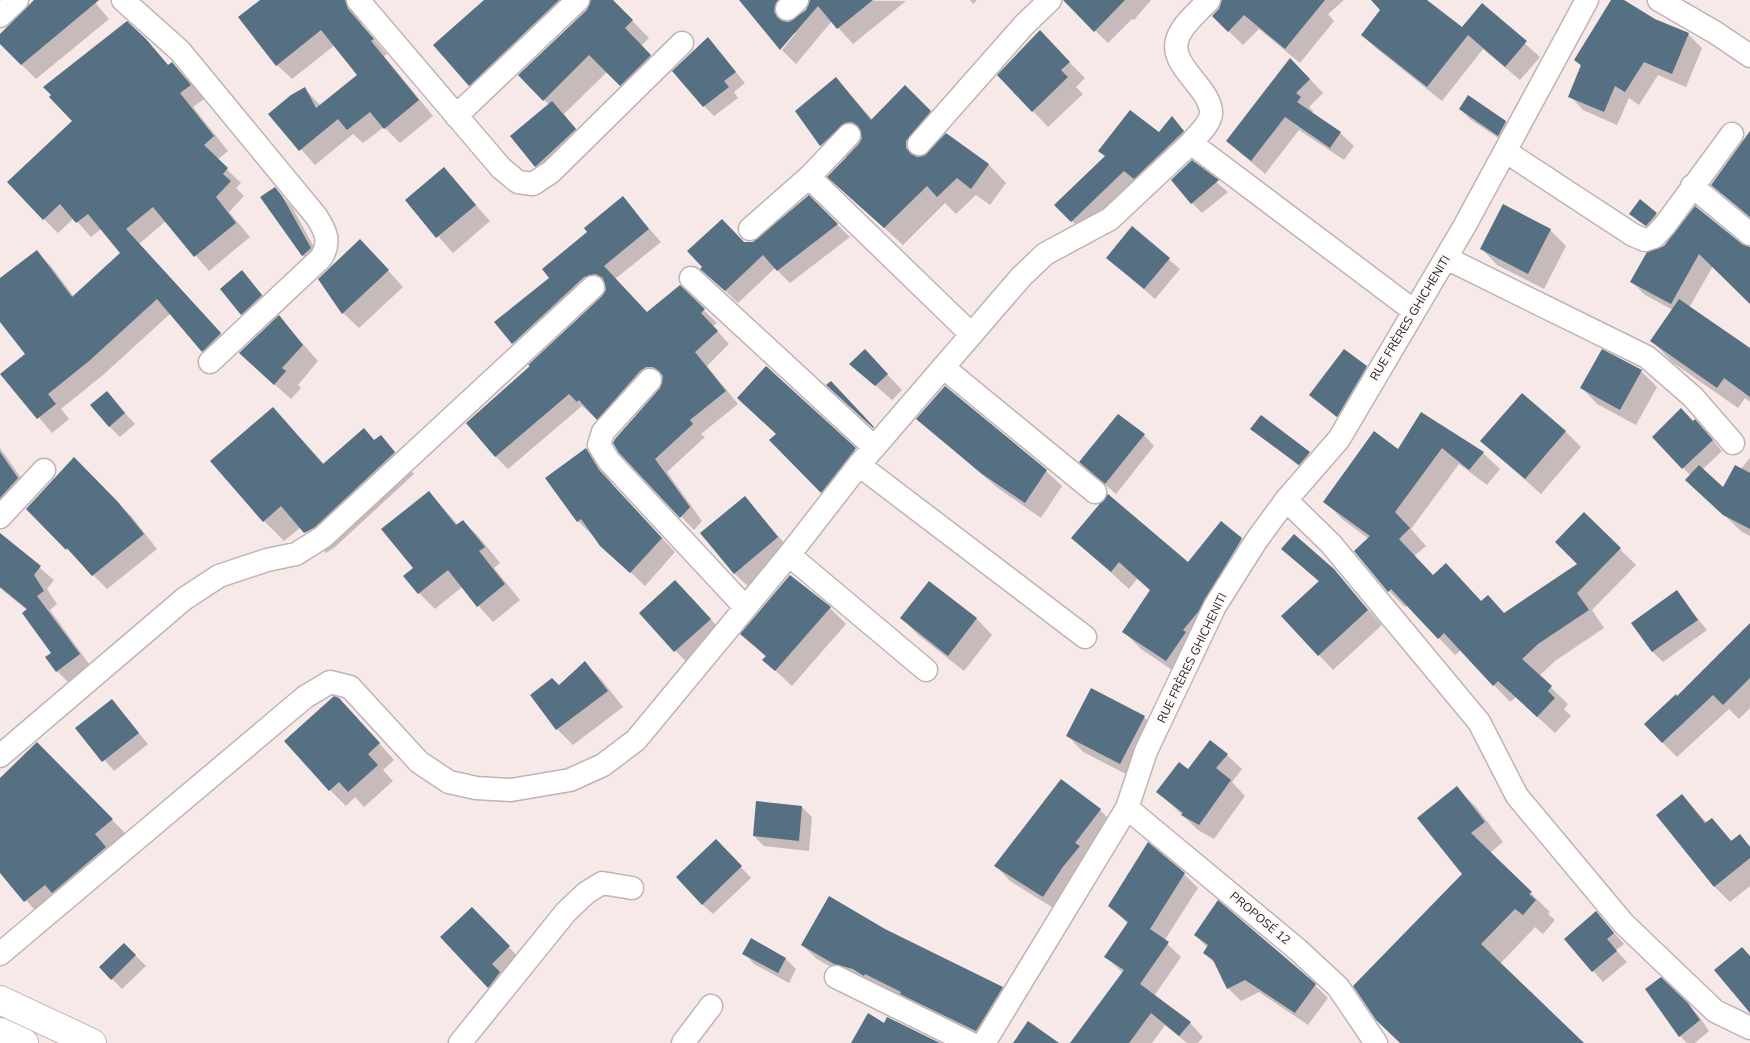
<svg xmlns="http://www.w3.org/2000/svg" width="1750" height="1043" viewBox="0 0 1750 1043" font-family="Mulish,sans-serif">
<rect width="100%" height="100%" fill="#f8e9e9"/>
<path fill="#0003" d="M42,0H93L109,19L36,79L0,43V36Z
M262,0H354L362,25L387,54L384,56L433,116L400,143L384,127L363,143L353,134L315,165L270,114L305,89L321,106L358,75L335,45L292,79L277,65Z
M486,0H612L649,38L641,46L668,73L638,103L607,72L564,114L590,146L552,182L536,166L549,105L520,75L591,5L487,102L470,85Z
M740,0H785L795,13L789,22L796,20L807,10L811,0L906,1L853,44L832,21L796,64L782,50L796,33Z
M970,0H977L973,4Z
M1067,0H1151L1134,20L1132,19L1108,43L1066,2Z
M1197,0H1344L1328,14L1334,21L1300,63L1259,29L1243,45L1213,16L1223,2L1208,11Z
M1373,0H1413L1462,29L1482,5L1540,57L1520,80L1483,49L1442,101L1377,49L1362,35L1382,10Z
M1612,0H1622L1655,20L1688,34L1702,48L1686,87L1658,75L1639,105L1629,98L1617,125L1583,110L1570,96L1582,67L1575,60Z
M708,39L745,83L734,92L738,98L714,116L704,106Z
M146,40L169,66L172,64L186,78L204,99L193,107L228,151L217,160L241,183L236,188L244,196L229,212L250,237L209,271L166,221L139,244L234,348L217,365L171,313L103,375L61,409L69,419L52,433L2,374L27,354L0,320V286L37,252L51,266L74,297L121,253L101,229L91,237L74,218L58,233L44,219L74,121Z
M1055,48L1085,78L1076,87L1083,94L1048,127L1033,111Z
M1304,73L1323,93L1309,107L1313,111L1312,113L1340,133L1354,146L1344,160L1299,130L1265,174L1227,141Z
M836,79L873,120L905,87L947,130L941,138L942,139L947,134L989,165L1006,183L990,205L976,195L956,214L945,203L903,245L847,194V158L845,157L839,163L821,145L797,111Z
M1469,97L1506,122L1516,133L1509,145L1471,120L1460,109Z
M1172,118L1197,146L1086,235L1056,205L1159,134Z
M1750,133V218L1713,185Z
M1192,162L1228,192L1202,213L1192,203Z
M444,169L490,221L453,253L406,200Z
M275,189L292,207L320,258L312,265L303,256L262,198Z
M809,197L850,237L790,283L775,268L738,303L715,281L744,244L754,243Z
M622,198L661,242L615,279L647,314L680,287L717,323L713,326L729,344L707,366L738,404L701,434L705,437L667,472L702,521L694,530L620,452L661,389L664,380L653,384L610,431L582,406L508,469L495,456L531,366L603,297L606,287L597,289L525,356L496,322L551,278L589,232Z
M1641,201L1661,219L1651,230L1635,218Z
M1132,228L1180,269L1155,299L1108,258Z
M1550,230L1566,246L1544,289L1497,265L1482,249Z
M1742,246L1750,247V303L1713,266L1689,308L1750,350V402L1745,398L1738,408L1672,362L1652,341L1673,310L1645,295L1632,282L1648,253Z
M376,257L403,287L359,328L343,313Z
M242,272L272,306L252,324L221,289Z
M279,317L318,361L298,385L301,388L291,399L256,368Z
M865,351L902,390L892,400L851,364Z
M1602,351L1641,371L1657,387L1636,425L1597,404L1582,388Z
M767,367L870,464L836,506L771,440L777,434Z
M1366,367L1376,378L1348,426L1310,395Z
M107,393L135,424L120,437L109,426Z
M273,408L324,464L364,430L375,441L381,437L414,474L335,547L326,553L301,527L284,541L264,521Z
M1422,414L1483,453L1500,469L1487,485L1459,464L1411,529L1426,546L1414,556L1433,576L1505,614L1579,565L1584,514L1636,565L1592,610L1604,628L1555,661L1539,676L1568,704L1564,709L1571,716L1555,733L1516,697L1510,702L1461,650L1455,655L1408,605L1405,607L1389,591L1369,539L1342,519L1325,502L1399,451Z
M1261,416L1320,463L1310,475L1252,428Z
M918,419L1046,471L1062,486L1041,518L999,489Z
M1693,422L1705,431L1722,451L1702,470L1724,489L1750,458V536L1742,532L1704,496L1690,475L1653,437Z
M1565,431L1581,447L1541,494L1482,441Z
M1144,435L1154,446L1116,494L1091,472Z
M0,448L31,492L0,526Z
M586,450L600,463L613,485L675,552L645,586L578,521Z
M74,459L132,517L157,549L107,589L27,509Z
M429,492L458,525L463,521L479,537L500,563L494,568L520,600L493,622L462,587L435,609L419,593L414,568Z
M745,498L793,553L750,588L734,573Z
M1222,523L1259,556L1184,678L1141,649L1124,632L1151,591L1137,579L1129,589L1073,538L1188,564Z
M0,534L54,580L47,589L57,604L50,610L92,668L70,684L57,671L53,653L28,611L0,588Z
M1283,549L1333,570L1382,625L1333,670L1319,655V582Z
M929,582L977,619L992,635L964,671L917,634L902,618Z
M1676,592L1707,630L1663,662L1653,652L1632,623Z
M691,597L725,635L691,667L640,613Z
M830,608L846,624L792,686L764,660L766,657L742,634Z
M1750,629V708L1739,719L1729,709L1677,757L1662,742L1678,698Z
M585,663L601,679L623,707L573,745L557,729L531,695L559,687Z
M112,701L148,744L114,771L77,728Z
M354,715L394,760L383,770L393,781L364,807L355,797L346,806L330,790Z
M1144,717L1160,733L1136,779L1083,752L1068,736Z
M37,744L129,837L42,918L0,871V780Z
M1227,755L1242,769L1232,782L1245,796L1214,839L1198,830L1158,792L1188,771Z
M1457,788L1476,807L1503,842L1490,853L1550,912L1548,914L1555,920L1543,934L1535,927L1500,964L1582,1043H1400L1463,874Z
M1682,795L1707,823L1712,819L1732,841L1740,836L1750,846V886L1730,902L1715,887L1657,815Z
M802,807L812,817L809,851L764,846L754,836Z
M1100,810L1114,824L1058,911L1010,881L996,866Z
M726,851L751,878L713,914L702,904Z
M1184,874L1198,888L1164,941L1181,957L1154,996L1190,1023L1203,1037L1198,1043H1187L1165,1025L1152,1043H1071L1123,973L1106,957L1128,924L1109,905Z
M1596,913L1624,944L1616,950L1627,962L1603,982L1565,939Z
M487,924L524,963L504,1002L489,987Z
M885,930L1002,988L1017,1002L992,1043L850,978L817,959L802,945Z
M1195,935L1315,985L1328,998L1308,1025L1259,992L1241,1001L1228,988L1217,965L1204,953L1208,948Z
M752,940L786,959L796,969L789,983L754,964L744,953Z
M124,944L146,966L122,989L100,967Z
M1661,979L1698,1015L1709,1031L1695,1043H1687L1680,1036L1647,989Z"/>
<path fill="#567083" d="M34,0H99L21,65L0,44V34Z
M260,0H345L348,9L374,39L371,41L419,100L384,129L370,112L347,130L338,119L299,151L268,114L291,95L305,87L316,108L357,75L321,30L276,66L238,17Z
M484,0H559L469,86L433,45Z
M591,0H613L633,20L625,28L651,55L620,86L589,55L543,101L518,75L587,10Z
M739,0H778L774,11L777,17L782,21L789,22L806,10L810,0H873L837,29L818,6L780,50Z
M1063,0H1125L1094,32Z
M1222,0H1325L1285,49L1244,15L1228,32L1212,16L1219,9Z
M1371,0H1427L1462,27L1482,3L1527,41L1505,67L1468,35L1427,87L1361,35L1380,10Z
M1611,0H1624L1655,19L1689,33L1672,74L1644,62L1625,92L1615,86L1604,112L1568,97L1581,65L1574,60Z
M127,21L146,39L168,65L172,62L191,85L180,93L214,136L204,145L228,168L223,174L231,181L216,197L236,223L194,257L153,207L126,229L221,333L202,352L157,299L89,361L48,394L56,404L37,419L0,374L25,354L0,322V278L37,250L72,297L120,253L88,214L76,223L60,204L43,220L7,182L72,121L49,97L51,95L43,87Z
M1040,30L1070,62L1061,70L1068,77L1032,112L997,75Z
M708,37L736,72L724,81L729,87L703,107L672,71Z
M1290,58L1310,79L1296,93L1301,97L1297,102L1341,132L1330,148L1285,117L1251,161L1226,141Z
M836,77L871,120L905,85L931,111L906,141V148L911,154L917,157L924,156L946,133L989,164L971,189L957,178L937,197L927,186L884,228L827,177L859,144L862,138L858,126L852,122L845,123L820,146L795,111Z
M1468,95L1506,121L1498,136L1459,109Z
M552,101L576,129L535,167L510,136Z
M1130,110L1159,132L1172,116L1184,131L1134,179L1124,171L1071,222L1054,205L1105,156L1098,151Z
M1750,131V217L1711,185Z
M1192,160L1219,180L1191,204L1171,180Z
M444,167L476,205L436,238L405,200Z
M275,187L282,196L311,248L302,256L260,197Z
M809,195L838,224L777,271L763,255L725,291L700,269L702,267L687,251L722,219L744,242H753Z
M623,196L649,229L604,266L647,312L680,285L705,309L701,313L718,331L695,352L726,391L690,420L693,424L655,459L690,507L680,518L619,453L613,443L615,439L660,388L663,376L659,371L653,367H646L640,371L597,420L579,400L577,402L569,394L495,457L466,423L530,366L528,365L602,296L606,290L603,278L596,274L584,277L512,344L494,322L549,278L542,269L587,232L584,228Z
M1640,199L1657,213L1646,226L1629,214Z
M1503,204L1551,229L1528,274L1480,249Z
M1695,206L1742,244L1750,247V304L1699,254L1671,304L1630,282L1647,252L1664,246Z
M1132,226L1170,258L1144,289L1106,258Z
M360,239L389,270L342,314L318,279Z
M242,270L262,295L241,315L220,289Z
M1679,299L1750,348V397L1724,378L1717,388L1650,341Z
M279,315L303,345L282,368L286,371L274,385L239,353Z
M865,349L888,374L875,386L849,364Z
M1344,349L1367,366L1337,417L1309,395Z
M1602,349L1642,370L1620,410L1580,388Z
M766,366L856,448L821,493L769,440L776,434L737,398Z
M831,381L874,427L873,428L826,385Z
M945,386L1047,470L1025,503L982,474L916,419Z
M107,391L125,413L109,427L90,405Z
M1522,393L1566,431L1525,479L1480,441Z
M273,407L323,464L364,428L374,440L381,435L395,452L315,527L304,533L281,506L263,522L210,461Z
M1681,408L1693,421L1695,419L1713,440L1682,469L1652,437Z
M1421,412L1484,452L1469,470L1442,448L1395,512L1410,528L1399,539L1433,575L1446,563L1481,601L1488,595L1504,613L1577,564L1555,542L1584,512L1621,548L1577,593L1589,610L1538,644L1522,659L1552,686L1548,691L1555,698L1537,717L1498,681L1493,686L1444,633L1438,639L1391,589L1388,592L1354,551L1370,536L1323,502L1374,431L1398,449Z
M1118,414L1145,434L1105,484L1079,462Z
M1261,415L1310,452L1299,465L1250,429Z
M586,448L599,470L662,538L630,573L600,546L581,519L577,522L545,478Z
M0,452L18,478L0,498Z
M74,457L118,502L144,534L92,576L67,548L66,550L26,509Z
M1699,465L1723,487L1735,465L1750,473V529L1723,515L1685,480Z
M429,491L456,525L463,520L485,547L479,551L505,584L477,607L448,570L418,594L403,576L413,568L381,529Z
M1108,494L1188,562L1221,521L1242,538L1198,612L1183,630L1186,632L1166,661L1122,632L1150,590L1119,562L1111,572L1071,538Z
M745,496L778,537L734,574L700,533Z
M0,533L41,566L34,575L44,591L37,596L80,654L56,672L45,657L51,653L22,613L27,609L0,587Z
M1294,534L1334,569L1368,610L1318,656L1281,616L1319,581L1281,549Z
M790,575L831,607L775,671L762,660L766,656L740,634Z
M675,580L711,619L674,652L639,613Z
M929,581L977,618L948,656L900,618Z
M1677,590L1698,620L1652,652L1631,623Z
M1750,623V678L1723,705L1713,695L1662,743L1644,724L1676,694L1677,696Z
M585,661L608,691L556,730L530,695L552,678L559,685Z
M1091,688L1145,716L1120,764L1066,736Z
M334,696L339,698L380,743L368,754L378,765L348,792L339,782L329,791L284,741Z
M112,699L139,733L102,762L75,728Z
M1210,740L1228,754L1216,768L1231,780L1199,825L1181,815L1183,813L1156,792L1179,762L1188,769Z
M37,742L113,819L95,834L106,847L52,893L45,885L24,902L0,873V778Z
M1061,779L1101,809L1075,843L1080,846L1062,868L1043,897L994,866Z
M1457,786L1485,822L1471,833L1532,892L1529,894L1536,900L1523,915L1515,909L1481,944L1584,1043H1400L1376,1020L1353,986L1462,874L1417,818Z
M1682,794L1705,823L1712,818L1731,841L1740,834L1750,847V858L1714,887L1656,815Z
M756,801L802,806L799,841L753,836Z
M716,839L742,866L702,905L676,877Z
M1148,842L1185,873L1150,929L1169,942L1140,984L1191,1022L1179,1036L1151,1013L1129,1043H1070L1124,970L1104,957L1128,922L1108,906Z
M829,896L885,929L1003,987L976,1031L900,994L901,992L865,974L864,976L853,969L834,964L801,945Z
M1218,900L1316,984L1295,1013L1245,980L1227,989L1213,960L1203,953L1208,945L1194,935Z
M472,907L510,946L492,964L500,972L488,988L440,937Z
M1596,911L1614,933L1607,939L1617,951L1592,972L1564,939Z
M751,938L786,958L778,973L742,954Z
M124,943L136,955L111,980L99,967Z
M1742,947L1750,956V1013L1714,970Z
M1661,977L1688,1003L1700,1020L1679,1037L1645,989Z
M868,1013L884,1023L887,1017L940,1043H851Z
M1028,1021L1059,1043H1013Z"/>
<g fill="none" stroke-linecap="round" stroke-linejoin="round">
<g stroke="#c1b3b3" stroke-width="25">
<path id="minor" d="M123,0L180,51L316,216C326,231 331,242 321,258L210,362
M358,0L501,168L518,182L533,184L551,172L682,43
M1209,0C1199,11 1185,22 1179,35C1165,64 1208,84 1211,111C1212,123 1198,134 1191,143L1414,311
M1659,0L1716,33L1750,56
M787,9L797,0
M0,16L17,0
M456,116L578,0
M849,135L809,177L971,334
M919,144L1024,25L1050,0
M1505,151L1633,235L1645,240L1654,237L1665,225L1732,134
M1692,186L1750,234
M750,229L809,177
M1446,258L1647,357L1693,397L1733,443
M691,278L874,447
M943,367L1095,492
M650,380L603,432L599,445L609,461L745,607
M859,465L1085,637
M1286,500L1331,544L1479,722L1517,796L1624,924L1715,1011L1750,1028
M0,517L44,470
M789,555L926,670
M0,756L184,599L219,576L267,560L296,554L323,537L593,287
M1127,808L1297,949L1338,987L1376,1043
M0,954L305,697L330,682L350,687L419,762L449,782L476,788L511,790L570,780L603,765L636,740L789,555L859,465L1021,277L1045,254L1110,219L1191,143
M836,977L970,1043
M460,1043L566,912L586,893L602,883L632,888
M683,1043L711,1006
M984,1043L1127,808L1146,751L1215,606L1256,541L1286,500L1339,439L1464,227L1587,0"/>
</g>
<g stroke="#c1b3b3" stroke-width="30">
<path id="trunk" d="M0,1000L92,1043
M0,1032L24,1043"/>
</g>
<use href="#minor" stroke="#fff" stroke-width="22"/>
<use href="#trunk" stroke="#fff" stroke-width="28"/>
</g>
<g text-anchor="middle" stroke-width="5" stroke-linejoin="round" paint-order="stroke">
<g font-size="12" fill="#292424" stroke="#fff8f9">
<text transform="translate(1410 318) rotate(-59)" y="4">RUE FRÈRES GHICHENITI</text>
<text transform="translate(1192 658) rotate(-64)" y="4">RUE FRÈRES GHICHENITI</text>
<text transform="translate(1260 918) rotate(40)" y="4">PROPOSÉ 12</text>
</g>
</g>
</svg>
